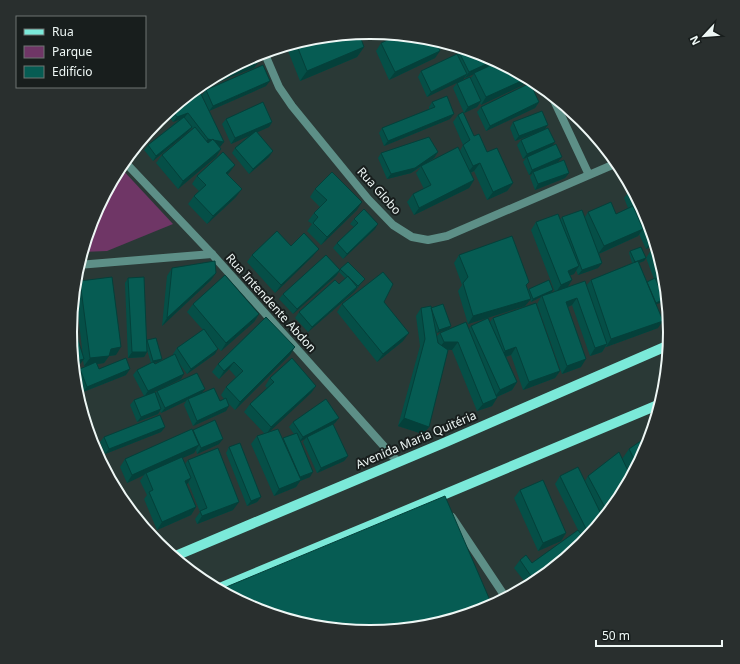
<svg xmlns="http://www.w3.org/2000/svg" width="740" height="664" viewBox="0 0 740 664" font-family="'Noto Sans',sans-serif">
<rect width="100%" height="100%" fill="#2a3936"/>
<path fill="#6f3666" d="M120,167L173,224L107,251L82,252L93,217Z"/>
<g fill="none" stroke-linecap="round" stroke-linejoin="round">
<path stroke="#5d8f87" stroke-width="8" d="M264,52L279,87L292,106L368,199L393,225L412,237L428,240L447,236L617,163
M551,94L589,175
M78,265L212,254"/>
<path stroke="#5d8f87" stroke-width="8" d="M124,161L212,254L398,462
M452,517L506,598"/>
<path stroke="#7be9d9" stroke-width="10" d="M173,557L446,442L669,345
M217,589C365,528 512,466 660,404"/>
</g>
<path fill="#054f47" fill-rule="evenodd" d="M312,38L364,47L357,57L300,81L286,46Z
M429,38L450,44L440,49L435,58L389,80L376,51L381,43Z
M459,52L523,85L481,105L480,103L477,107L464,113L453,88L457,83L470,79L474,74L465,78V77L427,97L418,77L421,71L457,55Z
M266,86L209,111L202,95L206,90Z
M192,94L220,147H219L221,149L216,157L178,189L156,163L162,155L193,129L192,128L188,132L153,161L144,150L148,145L180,119L173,122L168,115L172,110L189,100L188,99Z
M432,102L450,119L384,146L379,133L382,128L429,109V107Z
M539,102L535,108L486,131L477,112L481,107Z
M458,115L474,136L513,183L507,191L487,200L474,171L471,173L474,180L469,188L414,215L407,202L413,194L424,189L416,173L421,167L411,173L387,179L378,158L381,153L438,152L434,158L425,164L460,151L463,145L453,122Z
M226,119L272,122L269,127L257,132L269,157L249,174L232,153L235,148L250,135L231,144L222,124Z
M513,122L544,130L558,162L569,173L565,178L535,190L530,177L532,174L529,175L523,162L526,158L523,159L517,145L521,140L539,132L515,141L510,128Z
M599,140L607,150L604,151Z
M235,165L228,174L236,197L207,224L188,204L194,196L199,191L192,184L197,176Z
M315,189L357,210L321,245L307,231L312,224L308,221L314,213L320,207L310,197Z
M630,190L647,217L656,245L646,249L639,234L638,236L599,254L602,263L598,268L578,275L576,270L574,274L570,275L567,287L586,286L591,280L632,263L629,253L630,251L646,258L651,250L664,274L668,309L664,300L662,302L656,304L658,328L606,347V346L602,352L590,356L572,305L568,307L581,367L562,374L537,304L541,297L531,302L530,299L525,306L468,324L458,291L462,285L454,263L459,255L526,286L528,290L529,289L551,293L555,292L531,230L536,222L560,220L562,217H585L588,212L616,214L628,208L624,198ZM646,258L654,279L647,282L639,263L644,261Z
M354,219L375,229L343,259L333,248L337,243L354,227L350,224Z
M291,246L313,256L275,293L247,262L252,255Z
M348,262L365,279L354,292L308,332L295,318L299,312L339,284L346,279L339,272L336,276L293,314L279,299L283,294L340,270Z
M172,268L216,273L211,280L162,326L167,276Z
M128,278L147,341V340L162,359L160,361L154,363L155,364L174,355L173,354L177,348L203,330L187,312L193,304L259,314L254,322L221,351L215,345V354L187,374L179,363L181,379L153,392L155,394L157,391L202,393L220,401L224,399L221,395L226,387L236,377L229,369L219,379L212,372L218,364L266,317L290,355L235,410L228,403L226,411L193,426L184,405L186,401L161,413L160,411L158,414L137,422L130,405L134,400L144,396L133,375L137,370L151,363L147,350V352L144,357L128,358L125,283Z
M80,281L116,355L109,356L104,363L97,364L99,369L126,375L83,392L76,374L80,369L88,365L84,366L83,360L80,364L73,366L70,331L83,357L75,288Z
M384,302L403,341L377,362L337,312L342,304Z
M421,308H431L451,326L449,329H469L471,326L490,322L493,318L560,371L555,378L523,390L511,355L506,357L517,382L512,390L497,397L492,406L477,411L452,350H448L429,427L423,434L398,426L420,346L416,316ZM435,328L437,333L447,329L440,333L437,336Z
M270,378L316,386L311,393L268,432L282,439L294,434L289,427L293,422L335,423L327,427L348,456L344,461L317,473L303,442L305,439L301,441L310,477L300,481L296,487L274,496L251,444L257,436L265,434L244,412L250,404L267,388L265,386Z
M165,427L161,432L105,454L100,442L104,437Z
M193,430L219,444L197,454L196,450L194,453L182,458L185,464L188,460L233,510L197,524L195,519L200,512L188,482L186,485L196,507L191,515L157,530L144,499L147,495L140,481L144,475L127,483L120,467L125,459Z
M229,447L261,497L257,502L247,506L226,453Z
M647,447L619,499L582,544L536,582L528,586L514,568L520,560L532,563L578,530L555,484L560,476L585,481L588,476L622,459L629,449Z
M520,490L566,533L561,541L538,551L514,498Z"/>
<path fill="#04403a" d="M446,43L450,44L438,50L442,45Z
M364,47L357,57L300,81L307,71Z
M440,51L435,58L389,80L395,72Z
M260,60L254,68L191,93L193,91L203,83Z
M495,60L499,62L474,73V74L465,78L469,72Z
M467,74L463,80L427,97L431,92Z
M528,78L523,85L481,105L486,97Z
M270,81L266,86L209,111L213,106Z
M186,96H187L183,101L177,104Z
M481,101L477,107L464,113L468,107Z
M539,102L535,108L486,131L490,126Z
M188,113L184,118L173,122L177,117Z
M454,114L450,119L384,146L388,141Z
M272,122L269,127L231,144L235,138Z
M548,125L544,130L515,141L519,136Z
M192,127L188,132L153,161L156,156Z
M208,139L224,142L220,147L204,144Z
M555,142L551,147L523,159L527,154Z
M221,149L216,157L178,189L183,181Z
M273,151L269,157L249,174L253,169Z
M438,152L434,158L422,166H421L411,173L387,179L391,174Z
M562,157L558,162L533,172L532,174L529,175L532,170Z
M480,163L474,171L467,174L473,166Z
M235,165L229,173L221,180L226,173Z
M569,173L565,178L535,190L538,184Z
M474,180L469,188L414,215L419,208Z
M513,183L507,191L487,200L493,192Z
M242,189L236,197L207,224L213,216Z
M362,202L357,210L321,245L327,237Z
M378,224L375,229L343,259L347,254Z
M643,229L638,236L598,254L604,246Z
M654,240L656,245L646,249L651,242Z
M319,249L313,256L275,293L281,285Z
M646,258L644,261L633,265L635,262Z
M602,263L598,268L578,275L582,270Z
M579,266L574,274L563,278L568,271Z
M340,270L336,276L293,314L297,309Z
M216,273L211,280L162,326L167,318Z
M365,279L354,292L308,332L312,327L357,288Z
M572,280L567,288L556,292L561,285Z
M553,290L551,293L542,296L541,297L531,302L533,299Z
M577,298L572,305L560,310L566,302Z
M531,299L525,306L468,324L473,316Z
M664,299L662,302L652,306L654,303Z
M259,314L254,322L221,351L226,343Z
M663,321L658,328L606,347L611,339Z
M451,326L449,329L437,333L439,330Z
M409,333L403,341L377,362L383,354Z
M444,342H458L452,350L438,349Z
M607,344L602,352L590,356L595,348Z
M121,347L116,355L109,356L104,363L84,366L90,358L111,349Z
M295,347L290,355L235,410L240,402Z
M516,347L511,355L499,359L505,351Z
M218,349L215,354L187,374L191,369Z
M132,352H147L144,357L128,358Z
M84,359L80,364L73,366V362Z
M162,359L160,361L151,364L153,361Z
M586,359L581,367L562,374L567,366Z
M234,362L229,369L219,379L224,371Z
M130,369L126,375L83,392L87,387Z
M560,371L555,378L523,390L529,382Z
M184,374L181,379L144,397L148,391Z
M517,382L512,390L494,398L500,390Z
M316,386L311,393L266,435L271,427Z
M205,389L201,394L188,399L186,401L161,413L165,408Z
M497,398L492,406L477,411L483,404Z
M229,406L226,411L193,426L197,421Z
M161,409L158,414L137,422L141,417Z
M339,418L335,423L307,438V437L305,439L299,442L303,437Z
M404,418L429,427L423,434L398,426Z
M165,427L161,432L105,454L109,449Z
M223,439L219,444L197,454L201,448Z
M199,445L194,453L146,474V473L144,475L127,483L132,475Z
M348,456L344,461L317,473L321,468Z
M313,472L310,477L300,481L296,487L274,496L279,489L299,478Z
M191,478L186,486L185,481Z
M261,497L257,502L247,506L251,501Z
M239,502L233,510L197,524L202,516Z
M196,507L191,515L157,530L162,522Z
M566,533L561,541L538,551L543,543Z"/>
<path fill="#065c53" stroke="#04403a" d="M359,33L364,47L307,71L296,43L312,38Z
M399,35L429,38L435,40L440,51L395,72L381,43Z
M440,41L446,43L442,45Z
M465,49L485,55L495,60L469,72L459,52Z
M257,54L260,60L203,83L255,55Z
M457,54L467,74L431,92L421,71Z
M498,62L528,78L486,97L474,73Z
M263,65L270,81L213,106L206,90Z
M470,77L481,101L468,107L457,83Z
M530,83L539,102L490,126L481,107Z
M200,92L224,142L213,140V139L212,140L208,139L188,113L177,117L172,110L194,98L192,94Z
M447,96L454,114L388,141L382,128L435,107L432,102Z
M263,102L272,122L235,138L226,119Z
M542,111L548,125L519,136L513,122Z
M463,112L474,136L479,134L487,152L497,148L513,183L493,192L480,163L473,166L463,145L470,140L458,115Z
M184,117L192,127L156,156L148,145Z
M195,127L208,143L213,139L221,149L183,181L162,155Z
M548,128L555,142L527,154L521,140Z
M256,131L273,151L253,169L235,148Z
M429,137L438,152L415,168L391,174L381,153Z
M556,144L562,157L532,170L527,157Z
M458,147L474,180L419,208L413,194L431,185L421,166Z
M223,152L235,165L226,173L242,189L213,216L194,196L206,185L197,176Z
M564,160L569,173L538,184L533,172Z
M332,172L362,202L327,237L313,223L318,217L314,213L327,200L315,189Z
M632,189L647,217L654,240L651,242L630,190Z
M611,202L616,214L633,206L643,229L604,246L588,212Z
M364,209L378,224L347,254L337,243L358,223L354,219Z
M582,210L602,263L582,270L562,217Z
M558,214L579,266L568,271L572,280L561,285L536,222Z
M277,231L291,246L304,233L319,249L281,285L252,255Z
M512,236L529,282L526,285L531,299L473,316L463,283L468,277L459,255Z
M641,247L646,258L635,262L630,251Z
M656,248L664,274L665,283L651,250Z
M326,255L340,270L297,309L283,294Z
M215,261L216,273L167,318L172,268Z
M638,261L663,321L611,339L591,280Z
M348,262L365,279L358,286L340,269Z
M383,272L393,284L384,302L409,333L383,354L342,304Z
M225,275L259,314L226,343L193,304Z
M348,276L357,287L312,327L299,312L335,280L339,284Z
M112,277L121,347L111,349L109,356L90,358L80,281Z
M144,277L147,352H132L128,278Z
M655,278L664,299L656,303L647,282Z
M549,280L553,290L533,299L529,289Z
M585,281L607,344L595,348L577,298L566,302L586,359L567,366L542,296Z
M536,303L560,371L529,382L516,347L505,351L493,318Z
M443,304L451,326L439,330L431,308Z
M431,306L438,343L448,350L429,427L404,418L425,339L421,308Z
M266,317L295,347L240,402L226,387L243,371L234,362L224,371L218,364Z
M488,318L517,382L500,390L471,326Z
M466,322L497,398L483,404L458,342H444L440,333Z
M204,329L218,349L191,369L177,348Z
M75,330L84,359L73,362L70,332V331Z
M156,338L162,359L153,361L147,340Z
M175,354L184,374L148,391L137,370L153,362L155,364Z
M126,358L130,369L87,387L80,369L96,362L99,369Z
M292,358L316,386L271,427L250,404L274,382L270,378Z
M197,373L205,389L165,408L157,391Z
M214,388L220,401L226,398L229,406L197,421L188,399Z
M155,392L161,409L141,417L134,400Z
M326,399L339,418L303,437L293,422Z
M160,415L165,427L109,449L104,437Z
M215,420L223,439L201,448L193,430Z
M333,424L348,456L321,468L307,437Z
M192,429L199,445L132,475L125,459Z
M278,429L301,480L279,489L257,436Z
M297,433L313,472L300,477L283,438Z
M645,438L648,443L647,447L637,465L629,449Z
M240,443L261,497L251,501L229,447Z
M218,448L239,502L202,516L200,511L207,508L188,460Z
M619,452L631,477L619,499L608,513L588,476Z
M182,457L191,478L185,481L196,507L162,522L149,492L153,490L146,473Z
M578,467L603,518L589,535L560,476Z
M543,480L566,533L543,543L520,490Z
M445,496L492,605L485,609L428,626L370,632L311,626L255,609L219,590Z
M578,530L585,540L582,544L535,582L520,560L526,555L532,563Z"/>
<g text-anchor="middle" stroke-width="4" stroke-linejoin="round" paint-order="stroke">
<g font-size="12" fill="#eef7f5" stroke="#181e1d">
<text transform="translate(379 191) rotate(48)" y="4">Rua Globo</text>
<text transform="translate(271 303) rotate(48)" y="4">Rua Intendente Abdon</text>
<text transform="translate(416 440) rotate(-23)" y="4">Avenida Maria Quitéria</text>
</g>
</g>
<path d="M0 0H740V664H0ZM77 332a293 293 0 1 1 586 0a293 293 0 1 1-586 0Z" fill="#292f2e" fill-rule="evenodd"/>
<path fill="none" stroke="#eef7f5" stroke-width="2" d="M77 332a293 293 0 1 1 586 0a293 293 0 1 1-586 0Z"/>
<rect x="16" y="16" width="130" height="72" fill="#181e1d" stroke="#6e7573"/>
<rect x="24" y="29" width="20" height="6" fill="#7be9d9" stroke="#6e7573"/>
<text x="52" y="36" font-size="12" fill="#eef7f5">Rua</text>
<rect x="24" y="46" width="20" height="12" fill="#6f3666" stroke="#6e7573"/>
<text x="52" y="56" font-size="12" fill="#eef7f5">Parque</text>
<rect x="24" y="66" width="20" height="12" fill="#065c53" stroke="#6e7573"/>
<text x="52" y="76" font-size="12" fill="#eef7f5">Edifício</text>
<g transform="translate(704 36) rotate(244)" stroke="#181e1d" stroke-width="3" paint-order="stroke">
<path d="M0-3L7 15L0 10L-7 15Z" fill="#eef7f5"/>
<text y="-6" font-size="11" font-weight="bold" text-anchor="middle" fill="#eef7f5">N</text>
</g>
<path d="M596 640v6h126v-6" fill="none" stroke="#eef7f5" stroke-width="2"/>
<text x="602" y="640" font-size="12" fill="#eef7f5" stroke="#181e1d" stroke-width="3" paint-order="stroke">50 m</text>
</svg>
